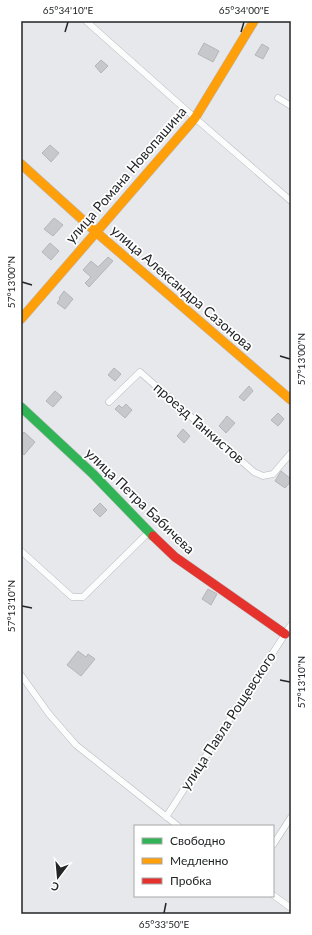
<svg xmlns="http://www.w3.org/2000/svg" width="312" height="935" viewBox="0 0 312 935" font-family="Lato,sans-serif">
<rect width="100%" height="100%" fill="#e7e8ec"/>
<path fill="#c7c8cb" stroke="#b4b5b8" d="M204,43L219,51L213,62L198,54Z
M262,44L269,48L263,59L255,55Z
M101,60L108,66L101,73L95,66Z
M50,145L59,153L51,162L42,153Z
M54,218L63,225L53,236L44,229Z
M50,243L59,251L51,260L42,252Z
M108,257L113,261L89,287L85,283L91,277L83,270L91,261L98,267Z
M64,291L73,299L65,309L57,303L60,299L59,298Z
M114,368L121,374L115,381L108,375Z
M249,386L253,391L244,401L239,397Z
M55,391L62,397L53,407L46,401Z
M126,404L132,410L125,418L115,409L119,405L122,408Z
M278,413L284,419L278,426L271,420Z
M227,416L235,423L226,433L219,426Z
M183,429L190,436L184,443L177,436Z
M24,432L35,442L24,455L21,452V435Z
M281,471L291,479V481L285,488L275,481Z
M100,503L107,510L100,517L93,510Z
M208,589L217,594L211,605L202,599Z
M78,651L86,657L88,654L95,659L81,676L67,665Z"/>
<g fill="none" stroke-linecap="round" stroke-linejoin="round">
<g stroke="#b7b8bc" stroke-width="7">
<path id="street" d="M86,21L195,118L291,201
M278,98L291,106
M109,402L140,372L254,472L263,476L273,474L291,453
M21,551L72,597H83L149,532
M21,675L49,714L76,745L178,826
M166,817L291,625
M273,845L291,817
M273,895L291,908"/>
</g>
<g stroke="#b7b8bc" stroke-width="10">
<path id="fast" d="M21,407L93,474L153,536"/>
</g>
<g stroke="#b7b8bc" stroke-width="10">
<path id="slow" d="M21,164L96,232L291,400
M21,319L195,118L254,21"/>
</g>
<g stroke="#b7b8bc" stroke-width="10">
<path id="jam" d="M153,536L175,557L285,634"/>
</g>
<use href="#street" stroke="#fbfcfc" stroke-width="6"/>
<use href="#fast" stroke="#30b455" stroke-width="9"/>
<use href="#slow" stroke="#ff9f0a" stroke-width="9"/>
<use href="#jam" stroke="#e5322d" stroke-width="9"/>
</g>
<path fill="none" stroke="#222426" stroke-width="1.5" d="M65,32L68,22M241,32L244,22M22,282L32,285M280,356L290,359M22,606L32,608M280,680L290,682M164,913L166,903"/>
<g text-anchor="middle" stroke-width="3.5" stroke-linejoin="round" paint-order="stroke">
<g font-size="14" fill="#222426" stroke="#fff">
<text transform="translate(126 175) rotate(-49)" y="5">улица Романа Новопашина</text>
<text transform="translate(182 288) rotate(41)" y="5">улица Александра Сазонова</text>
<text transform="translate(199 423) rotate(41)" y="5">проезд Танкистов</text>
<text transform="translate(140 501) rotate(44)" y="5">улица Петра Бабичева</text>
<text transform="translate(228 721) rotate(-57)" y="5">улица Павла Рощевского</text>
</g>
</g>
<rect width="312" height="935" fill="none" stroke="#ffffff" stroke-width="44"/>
<rect x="134" y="825" width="140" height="72" fill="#ffffff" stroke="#a7a7a8"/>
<rect x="142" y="838" width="20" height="6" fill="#30b455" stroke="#a7a7a8"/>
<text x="170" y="845" font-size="12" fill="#222426">Свободно</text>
<rect x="142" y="858" width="20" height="6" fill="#ff9f0a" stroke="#a7a7a8"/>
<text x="170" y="865" font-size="12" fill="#222426">Медленно</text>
<rect x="142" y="878" width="20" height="6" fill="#e5322d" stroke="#a7a7a8"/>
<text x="170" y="885" font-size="12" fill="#222426">Пробка</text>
<g transform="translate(58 877) rotate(196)" stroke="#ffffff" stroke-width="3" paint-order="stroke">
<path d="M0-3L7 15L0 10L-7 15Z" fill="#222426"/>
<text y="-6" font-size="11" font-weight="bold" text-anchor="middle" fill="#222426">С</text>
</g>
<rect x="22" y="22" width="268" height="891" fill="none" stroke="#222426" stroke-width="1.5"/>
<g font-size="10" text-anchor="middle" fill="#222426">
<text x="68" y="14">65°34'10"E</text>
<text x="244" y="14">65°34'00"E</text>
<text transform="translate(11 282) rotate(-90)" y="4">57°13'00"N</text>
<text transform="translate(301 359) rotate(-90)" y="4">57°13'00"N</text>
<text transform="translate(11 606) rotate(-90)" y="4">57°13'10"N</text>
<text transform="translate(301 682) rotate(-90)" y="4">57°13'10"N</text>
<text x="164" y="928">65°33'50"E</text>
</g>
</svg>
